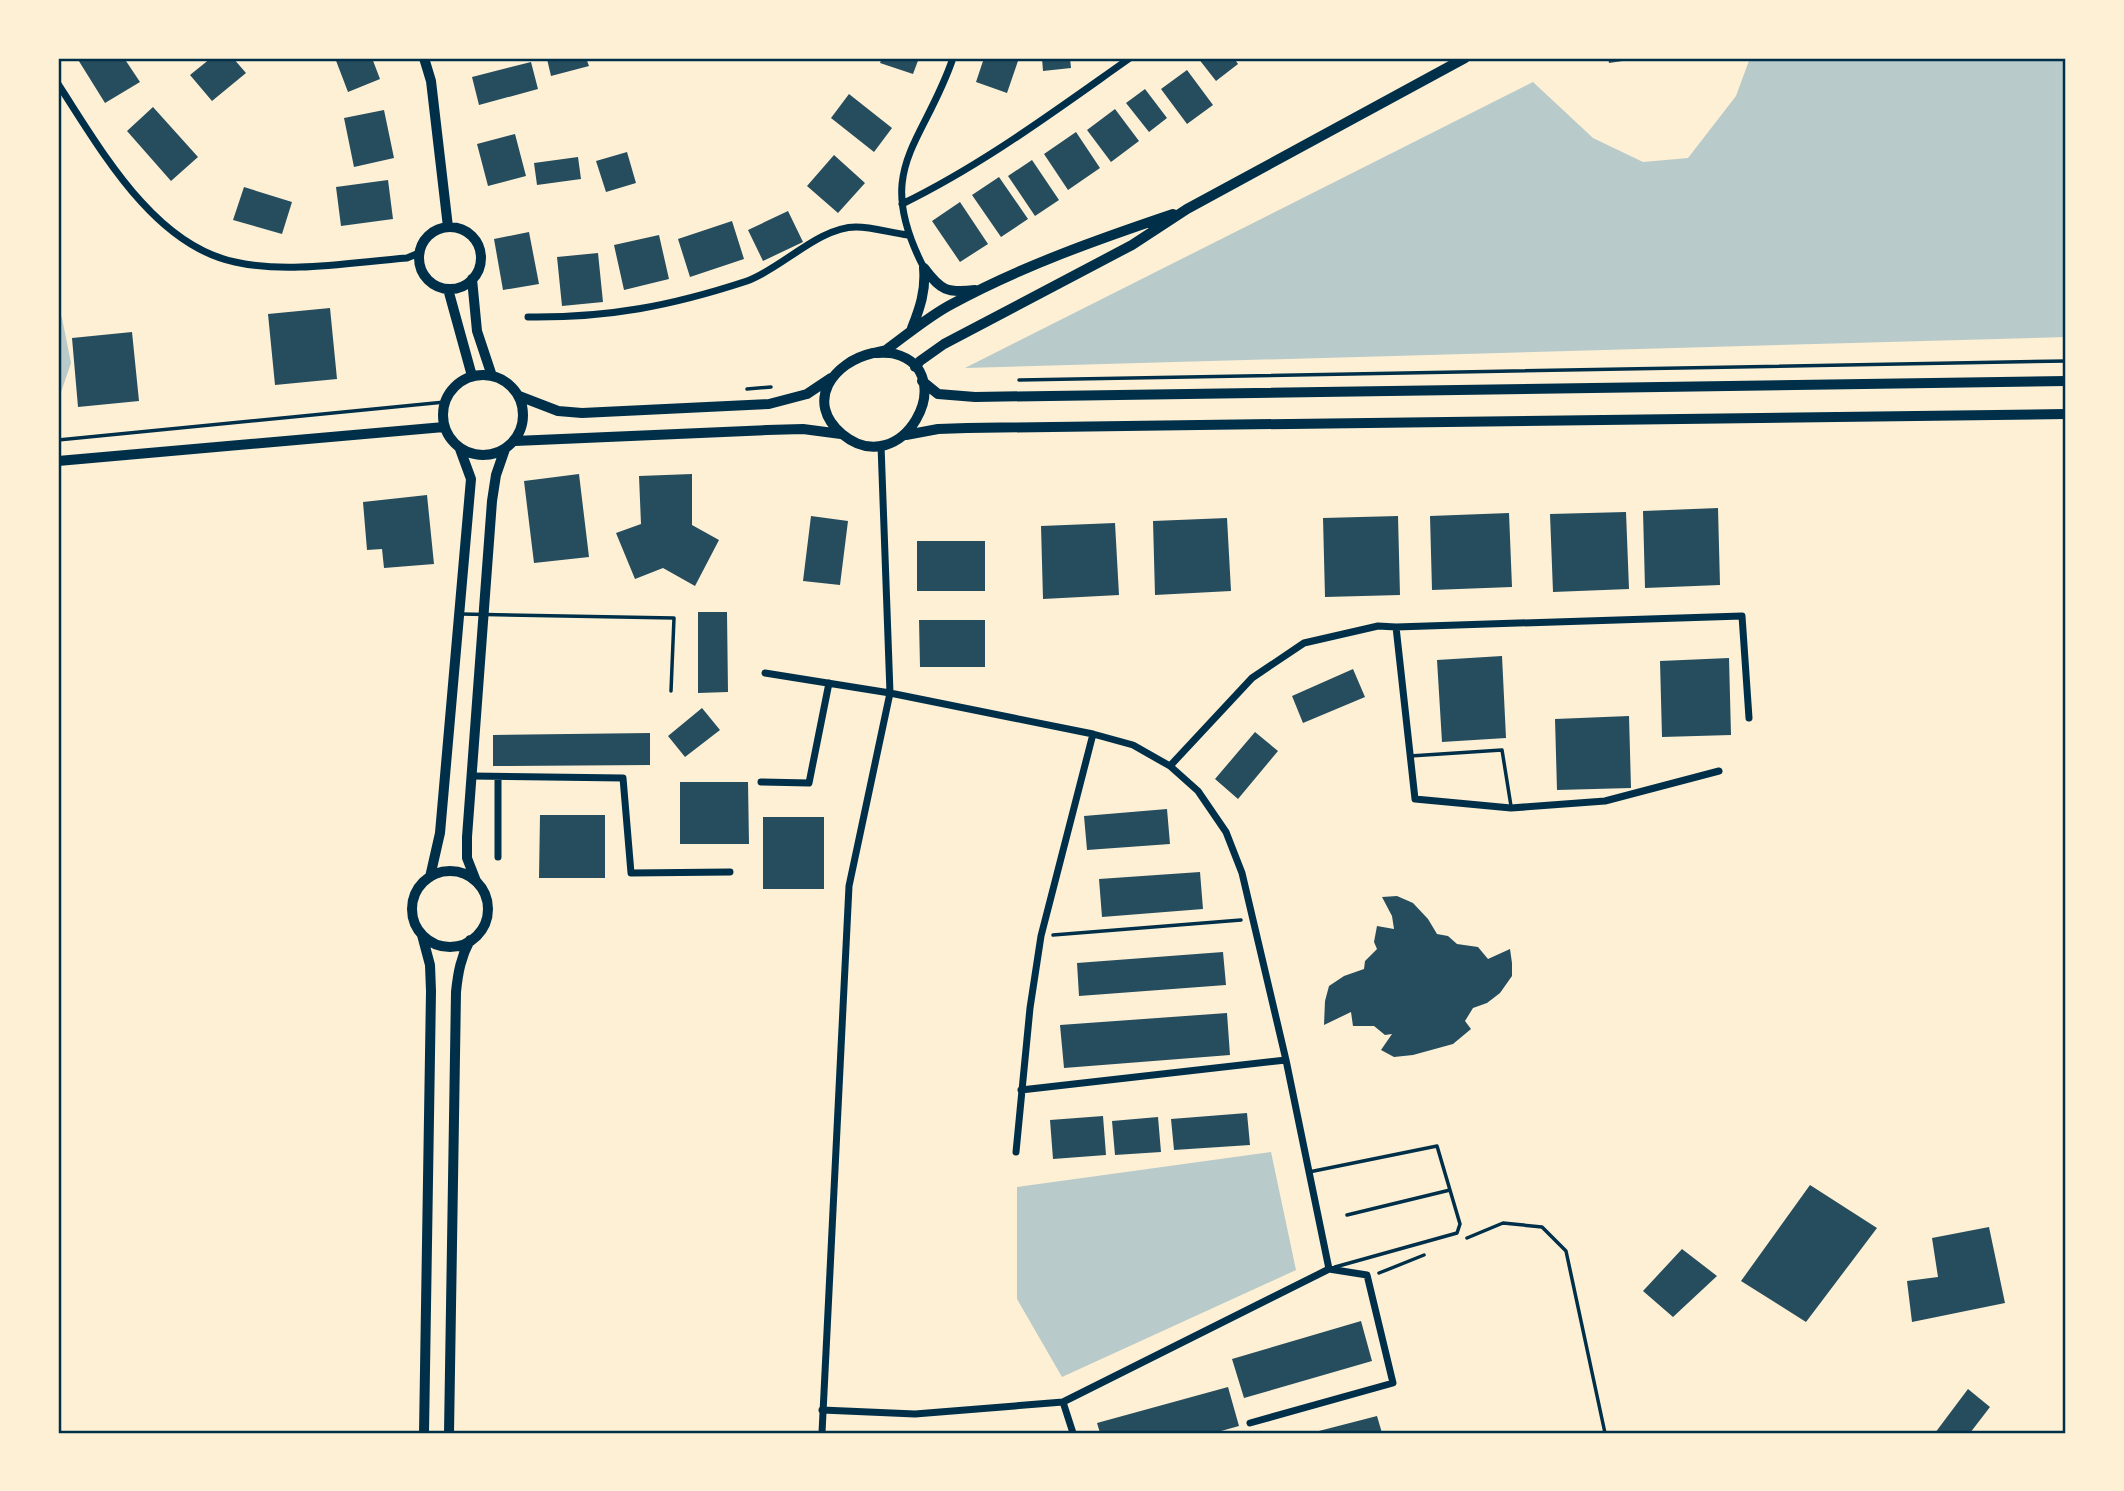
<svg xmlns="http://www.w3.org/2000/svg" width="2124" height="1491" viewBox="0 0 2124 1491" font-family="'Work Sans',sans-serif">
<rect width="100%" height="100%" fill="#fdf0d5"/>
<path fill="#b9caca" d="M1750,58H2066V337L965,368L1533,82L1593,138L1643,162L1688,158L1736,96Z
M58,310L62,318L71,363L58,401Z
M1271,1152L1296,1270L1062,1377L1017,1299V1187Z"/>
<path fill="#264d5e" d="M77,58H124L140,82L105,103Z
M211,58H233L246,73L212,101L190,75Z
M335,58H372L380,79L348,92Z
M552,58H586L589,66L551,76L547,59Z
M882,58H919L913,74L880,63Z
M984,58H1019L1007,93L976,82Z
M1042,58H1070L1071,68L1043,71Z
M1198,58H1234L1238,64L1216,81Z
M1608,58H1635L1636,59L1609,63Z
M531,62L538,89L479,105L472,77Z
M1187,70L1213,105L1187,124L1161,89Z
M1145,89L1167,118L1149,132L1126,103Z
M849,94L892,128L874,152L831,118Z
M153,107L198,157L171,181L127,131Z
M1115,109L1139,141L1111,162L1087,130Z
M384,110L394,158L354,167L344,118Z
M1076,132L1100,168L1068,190L1044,154Z
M515,134L526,176L488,186L477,144Z
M627,152L636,183L606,192L596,161Z
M834,155L865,183L838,213L807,186Z
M578,157L581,179L537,185L534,163Z
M1032,160L1059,200L1035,216L1008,176Z
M999,177L1028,219L1001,237L972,195Z
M388,180L393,219L341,226L336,187Z
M244,187L292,202L282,234L233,220Z
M960,202L988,244L960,262L932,221Z
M788,211L803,242L763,261L748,230Z
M732,221L744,259L690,277L678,239Z
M529,232L539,284L503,290L494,239Z
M659,235L669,279L624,290L614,245Z
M598,253L603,302L562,306L557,257Z
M330,308L337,379L275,385L268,314Z
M132,332L139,401L78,407L72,338Z
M579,474L589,557L534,563L524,481Z
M692,474V525L719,540L695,586L663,568L635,579L616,533L641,524L639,476Z
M427,495L434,564L384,568L382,549L367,550L363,502Z
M1718,508L1720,585L1645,588L1643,511Z
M1626,512L1629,589L1553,592L1550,514Z
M1509,513L1512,587L1432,590L1430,516Z
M811,516L848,521L840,585L803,581Z
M1398,516L1400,595L1325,597L1323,518Z
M1227,518L1231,591L1155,595L1153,521Z
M1115,523L1119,595L1043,599L1041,526Z
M917,541H985V591H917Z
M698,612H727L728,692L698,693Z
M919,620H985V667H920Z
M1502,656L1506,738L1442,742L1437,660Z
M1729,658L1731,735L1662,737L1660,661Z
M1353,669L1365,697L1303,723L1292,696Z
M702,708L720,730L685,757L668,736Z
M1629,716L1631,788L1557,790L1555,719Z
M1255,732L1278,751L1238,799L1215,779Z
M650,733V765L493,766V735Z
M680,782H748L749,844H680Z
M1167,809L1170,844L1087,850L1084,816Z
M540,815H605V878H539Z
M763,817H824V889H763Z
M1200,872L1203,909L1102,917L1099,879Z
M1397,896L1413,903L1428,919L1437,934L1448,936L1457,944L1478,947L1488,959L1510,949L1512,963V976L1500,993L1487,1003L1473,1008L1465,1021L1471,1029L1453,1044L1413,1055L1394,1057L1381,1050L1392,1034L1385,1035L1374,1026H1353L1351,1012L1324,1025L1325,1001L1329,986L1344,976L1364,969L1365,961L1377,949L1374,942L1377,926L1394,929L1392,916L1382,897Z
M1223,952L1226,985L1079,996L1077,963Z
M1227,1013L1230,1055L1064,1068L1060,1025Z
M1247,1113L1250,1145L1174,1150L1171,1119Z
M1103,1116L1106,1155L1053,1159L1050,1120Z
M1158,1117L1161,1152L1115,1155L1112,1121Z
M1810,1185L1877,1228L1806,1322L1741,1281Z
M1989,1227L2005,1303L1912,1322L1907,1281L1938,1277L1932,1238Z
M1682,1249L1717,1276L1673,1317L1643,1291Z
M1361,1321L1372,1361L1244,1398L1232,1359Z
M1228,1387L1239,1426L1214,1433H1100L1097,1423Z
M1968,1389L1990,1407L1970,1433H1935Z
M1377,1416L1382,1433H1315V1432Z"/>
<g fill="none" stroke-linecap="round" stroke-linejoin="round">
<path stroke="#003049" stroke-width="3.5" d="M1019,380L2066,361
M747,389L771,387
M58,440L445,402
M1053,935L1241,920
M1467,1238L1503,1223L1542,1227L1566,1251L1605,1433
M1379,1273L1424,1255"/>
<path stroke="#003049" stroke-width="3.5" d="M461,614L674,618L671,691
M1410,756L1502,750L1511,806
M1309,1172L1437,1146L1460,1224L1457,1233L1335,1267
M1347,1215L1450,1190"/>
<path stroke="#003049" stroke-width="7" d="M58,84C100,148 153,245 235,262C288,274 353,262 407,258L419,253
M902,204C984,164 1056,110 1130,58
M924,268C872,168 923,146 953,58
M528,317C608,318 671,306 747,281C781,269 819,227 856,227C873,227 891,233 908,235
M1396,627L1742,616L1749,718
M765,673L890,693L1093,734L1133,745L1170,766L1198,791L1226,832L1242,873L1286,1060L1329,1269
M1170,766L1252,678L1304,643L1378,626L1396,627L1415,799L1511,808L1605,801L1719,771
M471,776L623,778L631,873L730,872
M498,777V857
M761,782L809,783L829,683
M1021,1090L1286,1060
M1016,1152L1030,1008L1041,936L1093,734
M1063,1402L1073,1433
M822,1410L915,1414L1063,1402L1329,1269L1367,1275L1393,1383L1250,1423
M822,1433L849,886L890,693L881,445"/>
<path stroke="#003049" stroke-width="10" d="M424,58L431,81L448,227
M419 258a31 31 0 1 1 62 0a31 31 0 1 1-62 0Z
M924,268C941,291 947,293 975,290
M472,279L477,331L492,376
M448,289L472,376
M912,328C920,308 926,290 924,268
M873,353L886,350C908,334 929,316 952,304C1022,266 1099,239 1173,214
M873,353C880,353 888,352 895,354C962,372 902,484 842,434C804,402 833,362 873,353Z
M915,367L920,361L944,344L1132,245L1187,209L1465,58
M443 415a40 40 0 1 1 80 0a40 40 0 1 1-80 0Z
M922,381L938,394L975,397L2066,381
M519,396L558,411L582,413L769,404L807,394L831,378
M906,435L938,429L967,428L2066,414
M515,441L767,430L803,429L841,434
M58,461L444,427
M412 909a38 38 0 1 1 76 0a38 38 0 1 1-76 0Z
M430,877L440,833L471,479L460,449
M476,881L467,858V837L492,501L496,475L505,449
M422,935L430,965L431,991L424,1433
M449,1433L456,992C458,972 461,957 470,940"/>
</g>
<rect width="2124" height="1491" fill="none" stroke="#fdf0d5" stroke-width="119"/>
<rect x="60" y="60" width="2004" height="1372" fill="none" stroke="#003049" stroke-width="2.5"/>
</svg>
